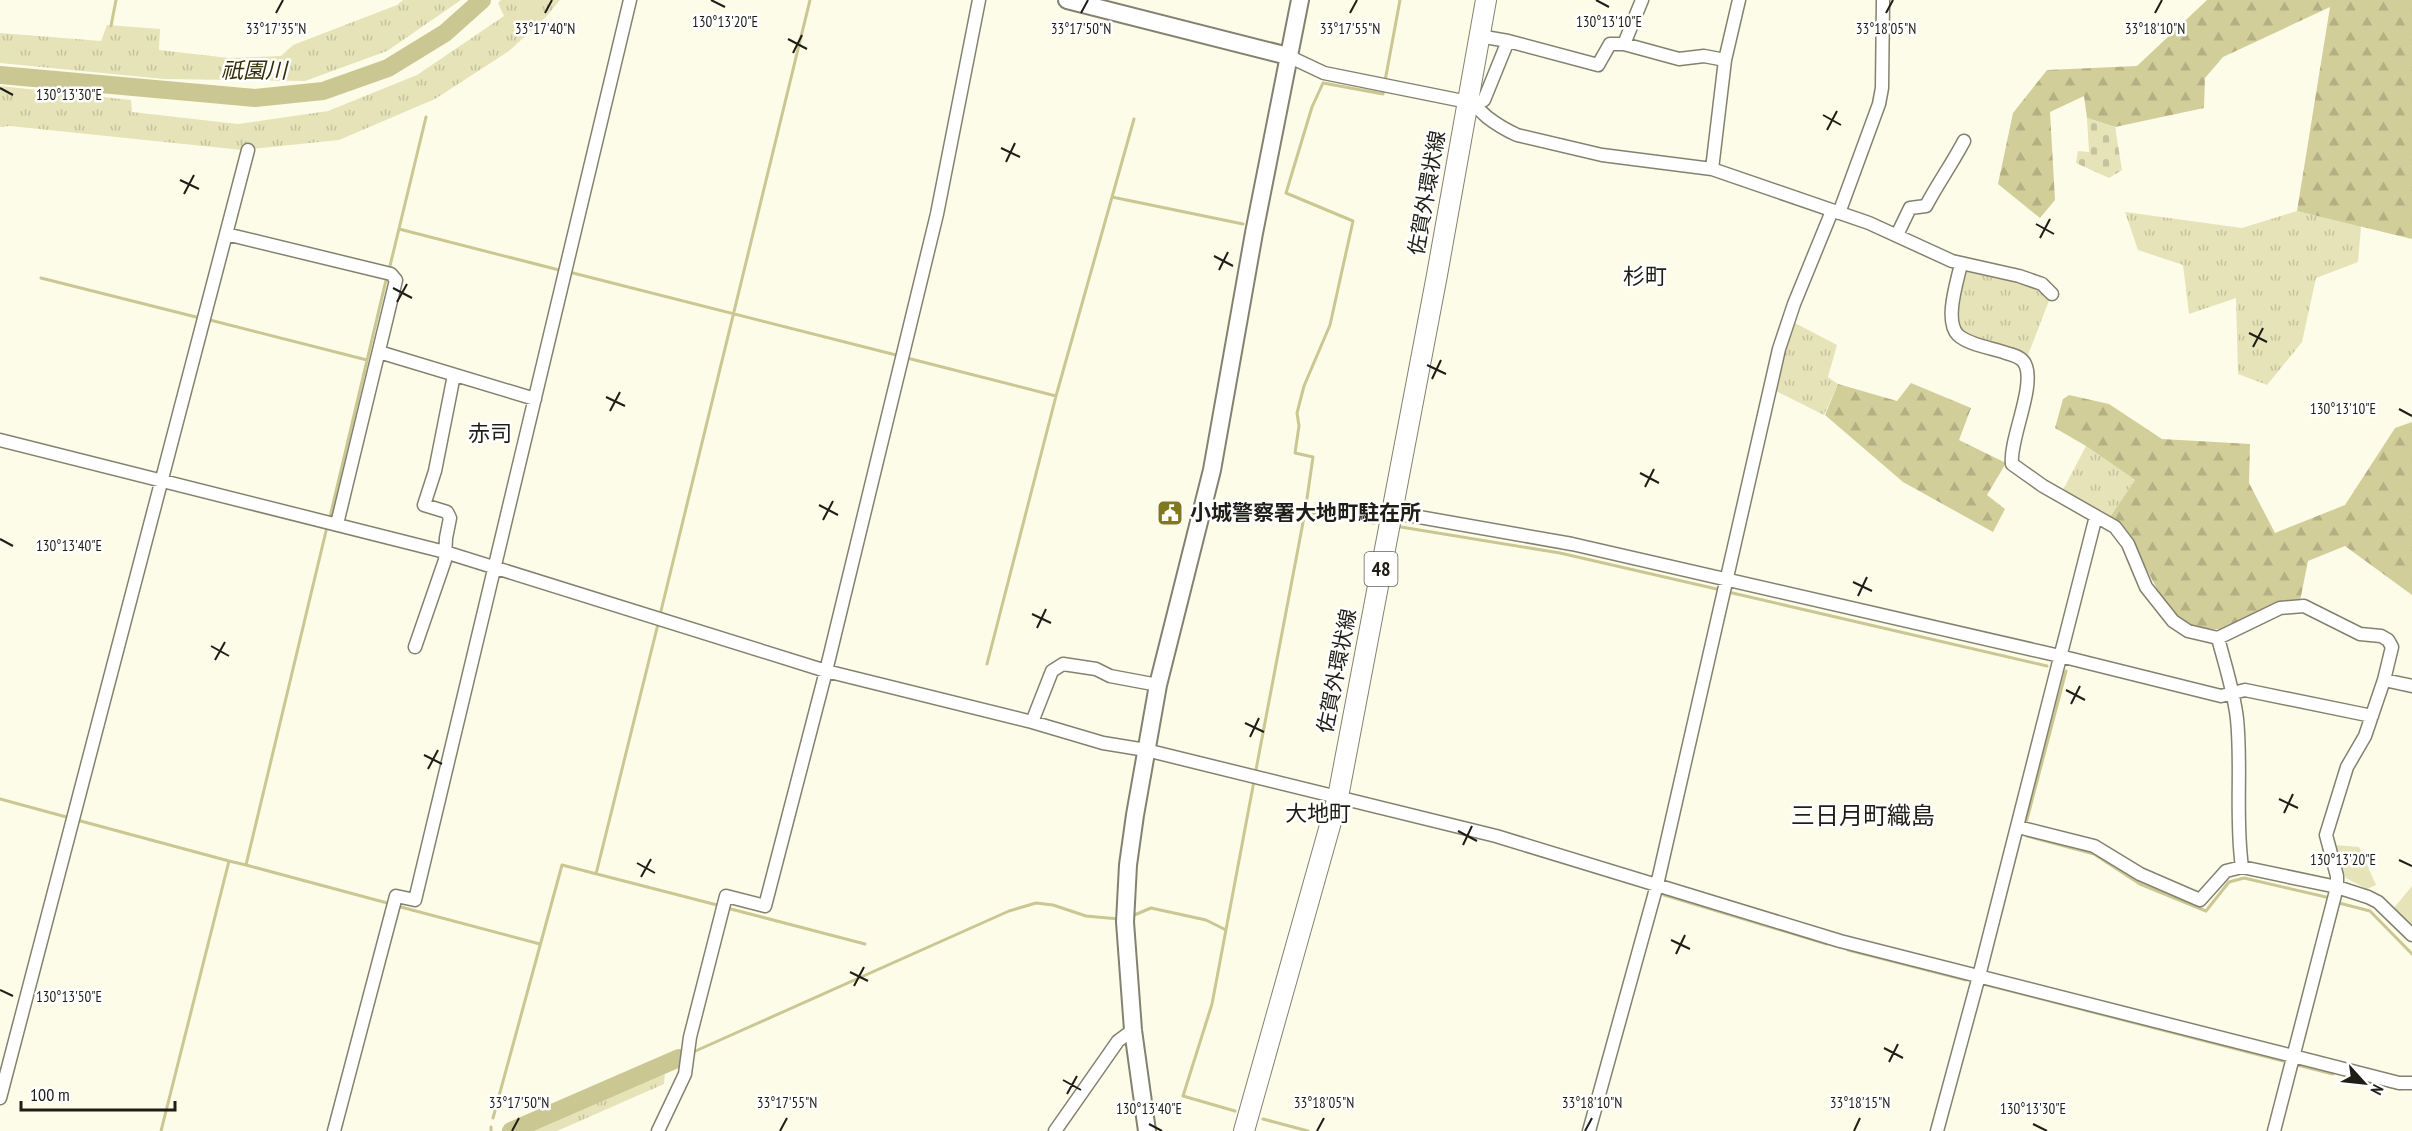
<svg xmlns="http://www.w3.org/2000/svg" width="2412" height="1131" viewBox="0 0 2412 1131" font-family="'PT Sans Narrow','Noto Sans JP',sans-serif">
<defs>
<pattern id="grass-tufts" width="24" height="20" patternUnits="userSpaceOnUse" patternTransform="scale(1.5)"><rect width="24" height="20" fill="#e6e3b9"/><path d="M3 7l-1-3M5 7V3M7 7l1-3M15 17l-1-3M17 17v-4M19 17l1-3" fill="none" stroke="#c5c29e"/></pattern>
<pattern id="forest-firs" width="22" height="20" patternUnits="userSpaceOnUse" patternTransform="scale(1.5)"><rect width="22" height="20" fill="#d2ce9a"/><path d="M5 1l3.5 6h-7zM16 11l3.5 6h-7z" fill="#b4b084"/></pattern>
<pattern id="cemetery-stones" width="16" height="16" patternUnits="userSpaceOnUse" patternTransform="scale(1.5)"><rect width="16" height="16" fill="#e6e3b9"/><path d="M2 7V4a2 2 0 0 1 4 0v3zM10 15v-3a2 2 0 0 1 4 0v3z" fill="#c5c29e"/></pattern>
</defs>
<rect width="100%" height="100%" fill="#fdfce8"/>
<path fill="url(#grass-tufts)" d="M403,0H461L387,51L305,81L164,79L0,63V33L101,41L107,25L160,29L159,50L229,58L281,56L293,45L397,5Z
M501,0H560L546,17L509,51L435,99L339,140L242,150L10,126L0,127V86L131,100L132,112L238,124L328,111L417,75L504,16L498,3Z
M2297,211L2361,226L2358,262L2316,278L2302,342L2267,385L2238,374L2236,298L2189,314L2183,265L2138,250L2125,212L2242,228Z
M1964,267L2037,285L2050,298L2028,355L1966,335L1955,322Z
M1793,322L1837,345L1828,377L1838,384L1824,415L1776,391L1784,348Z
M2086,446L2135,480L2110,517L2063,490Z
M665,1072L664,1084L557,1131H531Z"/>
<path fill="url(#forest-firs)" d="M2207,0H2412V239L2297,211L2330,7L2223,57L2205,78L2204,108L2115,127L2087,118L2084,96L2050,112L2055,200L2040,218L1998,184L2013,113L2047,70L2137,66Z
M1911,383L1971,408L1959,440L2006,463L1987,495L2005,509L1993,532L1903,482L1825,415L1838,384L1897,401Z
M2069,395L2109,404L2162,439L2250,444L2249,483L2275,533L2345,505L2395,428L2412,422V595L2345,546L2308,561L2300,601L2267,607L2226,630L2191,627L2166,606L2126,530L2110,517L2135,480L2086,446L2055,428L2063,399Z"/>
<path fill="url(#cemetery-stones)" d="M2087,118L2115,127L2122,170L2109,178L2076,163L2078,151L2089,152Z"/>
<path fill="#e6e3b9" d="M2334,845L2359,847L2376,885L2367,889L2346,878Z
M2412,886V928L2394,908Z"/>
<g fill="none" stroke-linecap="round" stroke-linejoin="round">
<path stroke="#cbc793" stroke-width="3" d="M111,26L116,0
M1385,81L1400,0
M1112,197L1243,224
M399,229L563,271
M389,270L426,117
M569,272L900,356
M41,278L200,318
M206,319L367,360
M907,358L1056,396
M1305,512L1374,523
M329,521L387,276
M1401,527L1560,553L1721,590
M1728,592L2047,666
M660,615L810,0
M987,664L1056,396L1134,119
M1255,775L1305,512L1313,457L1295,453L1299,426L1297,413L1304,386L1330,325L1353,221L1286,193L1312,107L1323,83L1383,94L1384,87
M0,799L70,818
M77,820L229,861
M2026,823L2066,671
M2027,836L2094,854L2140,884L2206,911L2229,882L2244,878L2326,897
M246,865L391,904
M596,874L658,624
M1664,895L1827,944
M2339,903L2370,911L2412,954
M397,906L540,944
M727,908L865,944
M1132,916L1151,908L1206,920L1226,930
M1848,950L1966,980
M1987,985L2283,1061
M691,1053L1009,911L1036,903L1053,905L1086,916L1119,919
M2297,1065L2333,1074
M2346,1077L2401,1089
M1235,1111L1183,1096L1212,1004L1254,781
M493,1118L562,865L721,906
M1263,1119L1308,1131
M161,1131L229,861L246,865L327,527
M491,1131V1127"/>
<path stroke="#cbc793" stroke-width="18" d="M0,75L255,98L323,91L388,68L445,33L482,0
M511,1131L679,1058"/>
<g stroke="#838271" stroke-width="15">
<path id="street" d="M1479,36L1508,41L1598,65L1610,44H1624L1679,59L1704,56L1725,60
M1624,44L1642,0
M1288,56L1324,73L1468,102C1476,105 1480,111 1487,117C1496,124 1506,130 1517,135L1602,155L1712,169L1869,223L1952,261L2019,276L2042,284L2052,294
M1476,105L1484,100L1508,41
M1712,169L1725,60L1739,0
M1839,213L1879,104L1882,88L1883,0
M226,234L391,274L396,280L337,524
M1897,235L1910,208L1926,206C1938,183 1952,164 1964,141
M1961,264C1957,282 1944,321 1958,335C1969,345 1992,348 2006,353C2013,355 2022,357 2025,364C2036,386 2009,440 2012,464L2043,486L2115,527L2128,544L2146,587L2173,621L2188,631L2218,638L2280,608L2304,606L2360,634L2381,636L2388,640L2392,647L2384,680L2365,736L2347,767L2326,835L2337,876V887L2274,1131
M379,352L535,399
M0,440L445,552L826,671L1032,722L1103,743L1146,750L1496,836L1840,941L2399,1083H2412
M1391,512L1572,544L2060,656L2221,696L2245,690L2372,716
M2218,638C2225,665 2234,692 2237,719C2242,768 2235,818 2242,867
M415,647L445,560L446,538L450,518L447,512L424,505L435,471L454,375
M2384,680L2412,686
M1032,722L1052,671L1063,664L1096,669L1110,676L1158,685
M2018,827L2094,846L2140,874L2200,900L2226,871L2242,867L2337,887L2368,897L2378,902L2412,935
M0,1098L248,150
M334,1131L396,896L415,900L630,0
M658,1131L685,1074L690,1037L726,896L765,906L826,671L937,214L979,0
M1055,1131L1118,1041L1133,1030
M1589,1131L1657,885L1779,349L1794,304L1832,211
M1937,1131L1979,976L2096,516"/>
</g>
<g stroke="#838271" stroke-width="20">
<path id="secondary" d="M1067,0L1288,56
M1147,1131L1133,1030L1125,922L1128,865L1135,815L1158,685L1212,470L1254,233L1300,0"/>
</g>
<g stroke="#838271" stroke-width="22">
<path id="primary" d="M1244,1131L1338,797L1437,275L1486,0"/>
</g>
<use href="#street" stroke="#fff" stroke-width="12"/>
<use href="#secondary" stroke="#fff" stroke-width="16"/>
<use href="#primary" stroke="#fff" stroke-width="20"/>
</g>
<path fill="none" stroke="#1e1d16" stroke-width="2" d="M711,0L725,7M1596,0L1609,7M276,13L283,0M545,13L552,0M1081,13L1088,0M1350,13L1357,0M1886,13L1893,0M2155,13L2162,0M788,39L807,49M793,53L802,35M0,88L13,95M1823,115L1841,125M1827,130L1837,111M1001,148L1020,157M1006,162L1015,143M180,180L199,189M184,194L194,175M2036,224L2054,234M2040,238L2050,219M1214,256L1233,266M1219,270L1228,252M393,288L412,298M397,302L407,284M2249,333L2267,342M2253,347L2263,328M1427,365L1446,374M1432,379L1441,360M606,397L625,406M2399,409L2412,416M610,411L620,392M1640,473L1659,483M1645,487L1654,469M819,505L838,515M823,520L833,501M0,539L13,546M1853,582L1872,591M1858,596L1867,577M1032,614L1051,623M1037,628L1046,609M211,646L229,656M215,660L225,642M2066,690L2085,700M2071,704L2080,686M1245,723L1264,732M1250,737L1259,718M424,755L442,764M428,769L438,750M2279,799L2298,808M2284,813L2293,794M1458,831L1477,841M1463,845L1472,826M2399,860L2412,866M637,863L655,873M641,877L651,859M1671,940L1690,949M1676,954L1685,935M850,972L868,981M854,986L864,967M0,990L13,996M1884,1048L1903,1058M1889,1062L1898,1044M1063,1080L1081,1090M1067,1094L1077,1076M1149,1124L1162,1131M2033,1124L2047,1131M512,1131L519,1118M780,1131L787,1118M1317,1131L1324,1118M1585,1131L1592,1118M1854,1131L1860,1118"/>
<defs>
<g id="civic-square" transform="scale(1.35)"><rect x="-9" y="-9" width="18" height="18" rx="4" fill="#80781c" stroke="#fff"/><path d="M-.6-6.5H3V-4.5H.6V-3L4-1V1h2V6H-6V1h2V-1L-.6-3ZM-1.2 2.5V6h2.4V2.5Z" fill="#fff"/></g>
</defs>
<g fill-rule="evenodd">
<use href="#civic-square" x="1170" y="513"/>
</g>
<g text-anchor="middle" stroke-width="5" stroke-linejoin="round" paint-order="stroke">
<rect fill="#fff" stroke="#62615c" stroke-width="1.5" x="1364.5" y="552" width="33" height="34" rx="4.5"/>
<g font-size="20" font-weight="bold" fill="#1e1d16">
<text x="1381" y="576">48</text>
</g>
<g font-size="21" fill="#1e1d16" stroke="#fff">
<text transform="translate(1427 193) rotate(-80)" y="7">佐賀外環状線</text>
<text transform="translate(1337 671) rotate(-79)" y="7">佐賀外環状線</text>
</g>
<g font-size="21" font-weight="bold" fill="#1e1d16" stroke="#fff" text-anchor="start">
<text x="1190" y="520">小城警察署大地町駐在所</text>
</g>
<g font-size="22" font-style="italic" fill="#322e04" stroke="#fff">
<text x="254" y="78">祇園川</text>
</g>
<g font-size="22" fill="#1e1d16" stroke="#fff">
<text x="1645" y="284">杉町</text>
<text x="490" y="441">赤司</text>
<text x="1318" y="821">大地町</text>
</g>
<g font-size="24" fill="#1e1d16" stroke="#fff">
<text x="1863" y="824">三日月町織島</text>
</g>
</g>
<g font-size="15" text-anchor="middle" fill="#1e1d16" stroke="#fff" stroke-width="5" stroke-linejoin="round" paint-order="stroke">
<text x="725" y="27">130°13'20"E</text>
<text x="1609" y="27">130°13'10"E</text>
<text x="276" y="34">33°17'35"N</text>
<text x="545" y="34">33°17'40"N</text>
<text x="1081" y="34">33°17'50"N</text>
<text x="1350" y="34">33°17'55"N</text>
<text x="1886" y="34">33°18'05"N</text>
<text x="2155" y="34">33°18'10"N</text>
<text x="69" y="100">130°13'30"E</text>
<text x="2343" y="414">130°13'10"E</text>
<text x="69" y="551">130°13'40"E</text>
<text x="2343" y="865">130°13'20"E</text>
<text x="69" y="1002">130°13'50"E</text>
<text x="519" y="1108">33°17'50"N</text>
<text x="787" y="1108">33°17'55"N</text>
<text x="1324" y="1108">33°18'05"N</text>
<text x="1592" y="1108">33°18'10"N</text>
<text x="1860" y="1108">33°18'15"N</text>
<text x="1149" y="1114">130°13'40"E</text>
<text x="2033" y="1114">130°13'30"E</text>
</g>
<g transform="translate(2364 1083) rotate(117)" stroke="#ffffff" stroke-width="4.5" paint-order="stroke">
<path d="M0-4.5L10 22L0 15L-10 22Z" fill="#1e1d16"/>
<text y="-9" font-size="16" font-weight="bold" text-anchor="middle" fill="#1e1d16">N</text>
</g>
<path d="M21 1101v9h154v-9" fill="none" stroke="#1e1d16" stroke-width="3"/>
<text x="30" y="1101" font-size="18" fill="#1e1d16" stroke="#ffffff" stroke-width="4.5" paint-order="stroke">100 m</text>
</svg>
